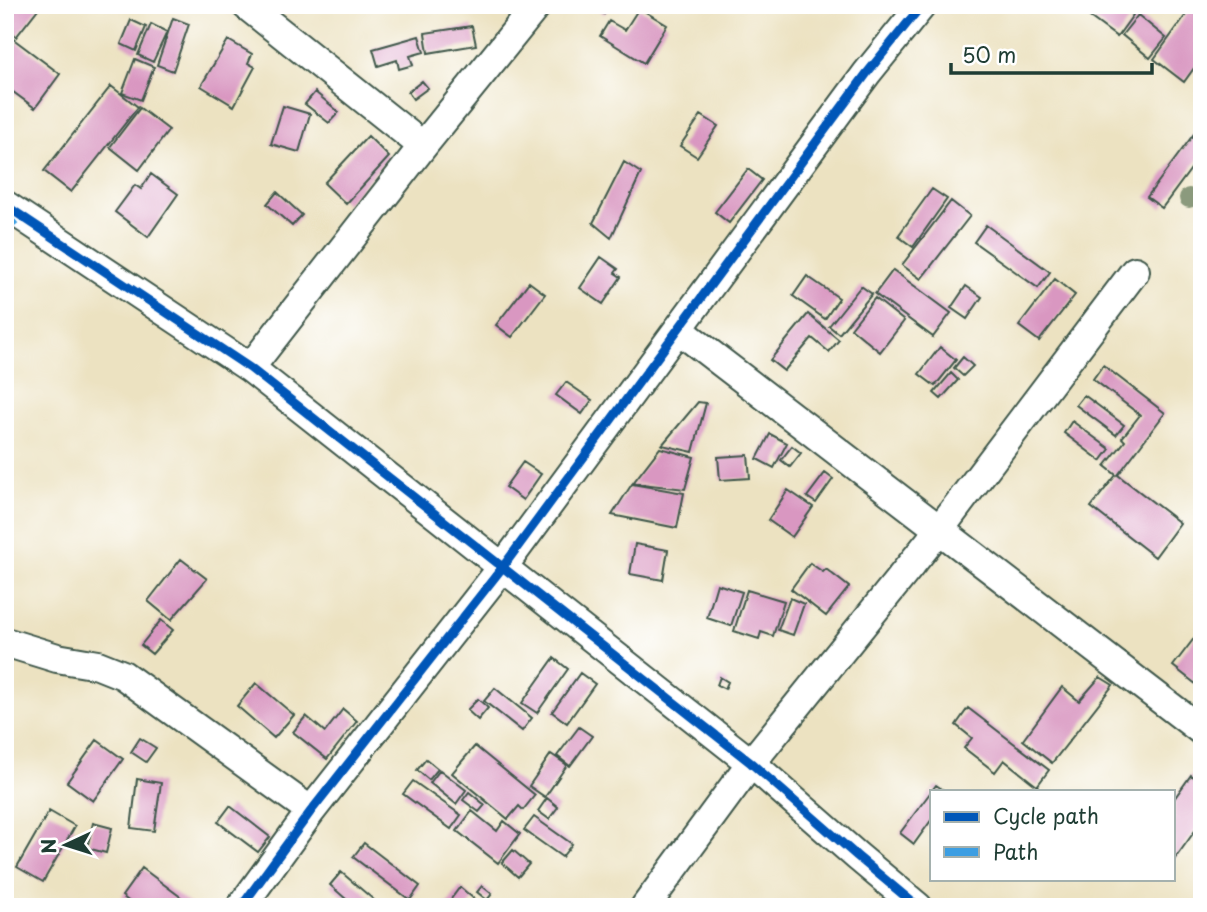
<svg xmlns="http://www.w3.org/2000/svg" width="1207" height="912" viewBox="0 0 1207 912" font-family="'Playpen Sans',sans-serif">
<rect width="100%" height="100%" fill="#fff"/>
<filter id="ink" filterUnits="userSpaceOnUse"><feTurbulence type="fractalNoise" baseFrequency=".0143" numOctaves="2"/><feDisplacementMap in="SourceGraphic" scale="14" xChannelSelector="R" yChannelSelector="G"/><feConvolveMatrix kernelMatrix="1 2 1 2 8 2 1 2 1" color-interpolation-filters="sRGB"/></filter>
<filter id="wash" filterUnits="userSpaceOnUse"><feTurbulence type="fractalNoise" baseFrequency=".00686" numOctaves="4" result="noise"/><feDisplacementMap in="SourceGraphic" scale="28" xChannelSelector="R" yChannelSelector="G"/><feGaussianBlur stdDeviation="1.57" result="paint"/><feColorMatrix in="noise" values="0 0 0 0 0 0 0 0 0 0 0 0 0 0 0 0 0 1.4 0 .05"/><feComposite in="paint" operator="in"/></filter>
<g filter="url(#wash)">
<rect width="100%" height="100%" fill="#ece2c1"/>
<g id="blocks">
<path fill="#d997c1" d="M14,5H41L16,37L5,28V16Z
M592,5H611L604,14Z
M1087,5H1120L1133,15L1117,37L1083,12Z
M1193,5H1202V57L1184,82L1154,59Z
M639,8L667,25L644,63L600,36L609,21L625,30Z
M1138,15L1166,38L1150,58L1122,35Z
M173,18L189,24L173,71L157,65Z
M131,20L146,27L136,51L121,44Z
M151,24L167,32L153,62L138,55Z
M472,26L476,45L428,53L425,33Z
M8,35L60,74L35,108L5,86V38Z
M419,36L424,52L410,56L413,65L399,69L397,60L378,66L373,49Z
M228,40L252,54L248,63L255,67L234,106L201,86Z
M135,59L154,67L141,100L122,93Z
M422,81L428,88L413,99L408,92Z
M111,86L138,107L71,192L44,171Z
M315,92L339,112L329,123L305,104Z
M283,106L310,114L299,152L271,144Z
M140,108L169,130L139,170L110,147Z
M701,115L718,126L697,157L680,146Z
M1202,123V154L1162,208L1147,197Z
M368,136L389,157L346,204L324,183Z
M624,162L641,173L611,238L593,223Z
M748,169L762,180L729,223L715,212Z
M151,174L178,194L148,237L115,212L135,185L141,189Z
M932,189L947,199L913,247L898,236Z
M277,192L302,215L292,226L267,204Z
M951,201L970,216L921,279L902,265Z
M986,225L1050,272L1038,288L974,242Z
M601,257L618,269L615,273L621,277L603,304L580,288Z
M893,270L951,313L933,337L875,294Z
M807,276L839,298L825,319L793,296Z
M1055,279L1075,295L1039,341L1019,326Z
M529,282L545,294L512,337L496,325Z
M861,286L872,294L839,334L829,326Z
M966,286L982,297L967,319L951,308Z
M875,298L904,321L880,352L851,328Z
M808,314L839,340L829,352L812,338L784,371L770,360Z
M940,347L956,360L935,386L919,374Z
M963,357L973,366L963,376L954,368Z
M1103,365L1165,413L1118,475L1180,523L1155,557L1091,507L1116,475L1105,466L1125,441L1122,438L1140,415L1093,379Z
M951,373L958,380L941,399L934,393Z
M566,382L592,400L582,414L556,395Z
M1084,395L1124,425L1116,435L1076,405Z
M698,402L706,403L693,452L662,445Z
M1072,421L1110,449L1101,461L1064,433Z
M770,434L787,443L774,468L757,459Z
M792,446L801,453L790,467L781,460Z
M660,448L694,457L685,489L633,483Z
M748,455L750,478L720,480L718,457Z
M523,462L541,474L523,500L505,487Z
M825,473L833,479L816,503L807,497Z
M632,484L684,493L677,528L612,515Z
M788,490L813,507L792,537L768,520Z
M635,544L668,550L663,580L630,574Z
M181,559L207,579L171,620L148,601Z
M810,563L823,572L826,569L849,587L826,616L791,589Z
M717,584L742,592L731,626L707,618Z
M747,590L784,601L773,636L761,632L759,639L734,631Z
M790,598L804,604L793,635L778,630Z
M161,620L173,630L152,654L141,645Z
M1202,628V656L1198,660L1202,663V689L1173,666Z
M554,658L568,669L537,713L522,703Z
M580,673L595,684L567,723L552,712Z
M720,677L728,682L725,689L717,685Z
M1100,677L1113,685L1052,763L1023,740L1062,687L1079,701Z
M256,683L294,715L274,738L237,706Z
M495,688L532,718L522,731L484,701Z
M478,699L488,708L478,720L467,710Z
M968,708L1049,770L1037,786L1004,760L995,772L964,748L972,738L956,725Z
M343,709L357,721L327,759L293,732L306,716L325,732Z
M579,727L592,736L570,766L557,756Z
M140,738L156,748L146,762L131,752Z
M97,740L123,759L93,801L67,782Z
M475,746L535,795L523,810L519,806L508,819L452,773Z
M551,754L567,765L545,797L529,786Z
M426,759L438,769L429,780L417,770Z
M440,770L466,790L456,804L430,783Z
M1191,775L1202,783V821L1174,860V799Z
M137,779L161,783L154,831L131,828Z
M413,781L461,815L451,829L403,794Z
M936,785L945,791H932V819L914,844L900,833Z
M469,792L485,805L479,812L463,800Z
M547,798L558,807L549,819L538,811Z
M230,806L270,837L258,852L218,822Z
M49,811L75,826L43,882L17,867Z
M472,811L497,831L504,821L520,834L498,863L457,831Z
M534,817L572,844L562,857L524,830Z
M93,823L112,828L106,853L87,848Z
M364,843L420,886L410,900L353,857Z
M513,850L529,864L518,877L502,863Z
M142,868L194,907H136L122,896Z
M341,872L374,900L368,907H355L330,885Z
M482,886L492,894L487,900L477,892Z
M460,887L474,899L468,907H445Z"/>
</g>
</g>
<g filter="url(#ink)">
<use href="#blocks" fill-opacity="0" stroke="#3e5649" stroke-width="2"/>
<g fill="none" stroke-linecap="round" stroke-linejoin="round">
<g stroke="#3e5649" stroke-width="32">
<path id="minor" d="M246,5L423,146
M5,205L250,368L751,763L857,856L918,907
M678,329L1202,731
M250,368L423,146L537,5
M5,642L57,658L98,665L123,675L311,811
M241,907L311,811L502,568L867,73L922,5
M645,907L751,763L939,530L1135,271"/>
</g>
<use href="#minor" stroke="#fff" stroke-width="28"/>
<path stroke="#3c9ee2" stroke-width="7" stroke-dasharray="14 7" stroke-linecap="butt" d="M5,229L22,216"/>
<g stroke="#fff" stroke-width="13">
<path id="cycleway" d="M5,205L250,368L751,763L857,856L918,907
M241,907L311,811L502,568L867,73L922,5"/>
</g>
<use href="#cycleway" stroke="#0057b8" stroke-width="9"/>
</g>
<circle fill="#8b9a7d" cx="1189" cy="198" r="10"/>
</g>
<rect width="1207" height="912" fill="none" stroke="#fff" stroke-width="28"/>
<rect x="930" y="790" width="245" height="91" fill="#ffffff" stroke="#a5b1ae" stroke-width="2"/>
<rect x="944" y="812" width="35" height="10" fill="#0057b8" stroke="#a5b1ae" stroke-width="2"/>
<text x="993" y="824" font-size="21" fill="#1f3d34">Cycle path</text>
<rect x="944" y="847" width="35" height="10" fill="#3c9ee2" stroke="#a5b1ae" stroke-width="2"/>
<text x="993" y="860" font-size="21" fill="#1f3d34">Path</text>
<g transform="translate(66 845) rotate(266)" stroke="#ffffff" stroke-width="5" paint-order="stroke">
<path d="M0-5L12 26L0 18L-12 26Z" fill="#1f3d34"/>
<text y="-10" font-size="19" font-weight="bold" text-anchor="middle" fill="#1f3d34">N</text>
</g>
<path d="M951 63v10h201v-10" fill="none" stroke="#1f3d34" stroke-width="3.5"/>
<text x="962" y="63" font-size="21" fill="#1f3d34" stroke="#ffffff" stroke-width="5" paint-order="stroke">50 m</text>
</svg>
